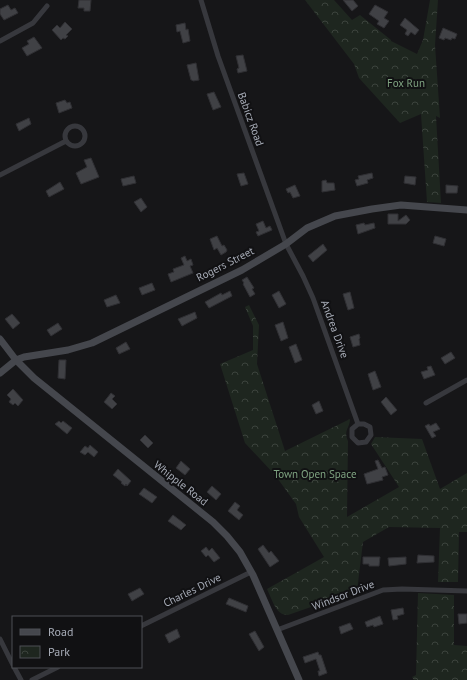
<svg xmlns="http://www.w3.org/2000/svg" width="467" height="680" viewBox="0 0 467 680" font-family="'PT Sans',sans-serif">
<defs>
<pattern id="park-crowns" width="20" height="18" patternUnits="userSpaceOnUse"><rect width="20" height="18" fill="#1e261f"/><path d="M2 6a3 3 0 1 1 6 0M12 15a3 3 0 1 1 6 0" fill="none" stroke="#3c433d"/></pattern>
</defs>
<rect width="100%" height="100%" fill="#161618"/>
<path fill="url(#park-crowns)" d="M305,0H334L352,20L360,15L391,40V41L417,54L423,40L430,0H438L435,45L440,118L436,116L441,203L427,202L421,114L400,123L359,78L354,64Z
M249,305L259,325L257,364L285,451L350,419C350,428 343,430 348,441L347,517L399,487L371,444L375,437L422,439L440,489L467,473V532H459L458,582H438L440,528L389,527L363,542L357,591L288,615C276,616 272,599 267,589L324,557L299,517L296,504L275,475L245,443L220,364L253,350V326L245,307Z
M418,593L454,595V645L467,646V680H414L412,677L416,675Z"/>
<path fill="#404145" stroke="#303034" d="M79,0H91L90,11H84V8H78Z
M343,0H353L358,6L352,11Z
M8,5L11,10L15,8L18,13L4,20L0,14V9Z
M375,5L388,12L384,18L389,21L384,28L377,24L379,21L369,14Z
M405,18L419,30L415,35L411,32L408,36L405,34L407,30L400,25Z
M65,22L72,29L66,35L68,36L65,39L63,38L61,40L52,30L57,25L60,28Z
M185,23L186,30L188,29L190,41L183,43L180,31L177,32L176,25Z
M443,28L457,34L455,39L452,38L451,40L445,38L444,40L439,38Z
M34,37L42,48L27,56L22,48L29,44L27,41Z
M243,55L247,71L238,73L237,69L239,68L236,56Z
M196,63L199,80L193,81L192,80H191L187,65Z
M214,92L221,107L213,110L207,94Z
M65,100L67,103L70,102L72,108L59,113L56,103Z
M29,118L31,124L19,131L16,124Z
M91,158L99,177L81,184L76,173L87,167L84,160Z
M244,173L248,184L241,186L237,174Z
M372,173L373,178L367,180L368,183L357,186L355,180L359,179L358,176Z
M134,176L136,183L123,186L121,179Z
M405,176L416,177L415,185L404,183Z
M326,180L327,183H334L335,190L322,192V181Z
M60,182L64,189L49,197L46,191Z
M295,185L300,196L293,198L290,192L288,193L286,189Z
M446,185L458,186L457,193H446Z
M141,198L147,207L141,212L134,202Z
M388,214H398V221L406,215L410,220L406,224H388Z
M263,221L266,228L270,226L272,230L258,236L256,232L259,231L256,224Z
M364,223L365,225L374,223L375,228L358,234L356,225Z
M217,236L222,246L224,245L227,250L226,252L221,255L217,248L214,250L210,239Z
M435,236L446,239L444,246L433,243Z
M323,244L327,250L313,262L308,256Z
M185,256L187,261L191,259L193,265L190,266L193,273L171,282L168,274L174,272L173,269L184,265L181,258Z
M247,277L254,288L252,289L255,294L250,297L243,284L244,283L242,280Z
M152,283L155,290L142,295L139,288Z
M230,291L232,296L209,308L205,302L221,293L222,295Z
M279,291L286,304L279,308L272,295Z
M350,292L354,308L348,310L343,294Z
M116,295L120,303L107,307L104,300Z
M195,312L197,318L182,326L178,319Z
M12,314L20,323L13,329L5,319Z
M283,322L288,338L281,341L275,325Z
M58,323L62,329L51,336L47,330Z
M359,334L360,338L359,339L360,345L353,347L350,337Z
M126,342L130,349L119,354L116,348Z
M296,344L302,360L295,363L289,347Z
M451,352L455,358L445,364L441,358Z
M59,360H66L65,379L58,378Z
M431,366L435,375L424,379L421,372L428,370L427,367Z
M375,371L381,387L373,390L368,374Z
M13,389L23,400L18,406L15,403L13,405L9,402L11,399L7,395Z
M111,393L115,396L112,399L117,404L112,409L104,402Z
M386,397L397,410L391,415L381,402Z
M319,401L323,411L316,414L312,405Z
M59,421L61,423L63,421L72,428L67,434L55,424Z
M436,423L440,429L433,432L436,436L432,438L425,426L429,424L430,426Z
M145,435L153,443L148,448L140,440Z
M90,445L98,452L94,457L88,452L85,455L80,452L85,446L88,448Z
M378,460L382,468L385,467L388,475L382,477L383,480L367,484L364,474L378,469L375,461Z
M181,461L190,469L185,475L176,468Z
M118,469L131,481L127,486L126,484L125,486L121,483L122,482L113,475Z
M212,486L221,494L216,500L207,492Z
M144,488L157,497L152,503L139,494Z
M235,502L240,506L237,510L243,515L239,520L228,511Z
M173,515L186,525L181,530L168,521Z
M263,545L269,553L271,551L279,561L270,567L258,549Z
M206,547L209,551L212,548L220,558L214,562L208,555L206,557L201,551Z
M418,555L434,556V562L417,563Z
M363,557H380L379,566H369V564H363Z
M406,557V564L389,566L388,558Z
M140,588L144,594L132,601L128,594Z
M229,598L248,606L246,612L226,604Z
M403,608L404,614L397,616L398,619L393,620L391,610Z
M458,614H467V623L459,624Z
M380,616L383,624L374,627L373,625L367,627L365,622Z
M350,623L353,629L341,634L339,627Z
M177,629L180,637L169,643L165,635Z
M255,631L264,647L259,651L249,634Z
M318,652L319,655H321L327,673L319,676L318,671H320L316,659L305,663L303,657Z"/>
<g fill="none" stroke-linecap="round" stroke-linejoin="round">
<path stroke="#37383d" stroke-width="5" d="M201,0L218,56L286,244L303,276L313,298L358,424L352,429V437L358,443L366,442L371,435L370,427L364,424H358
M0,41L33,23L47,6
M65 136a10 10 0 1 1 20 0a10 10 0 1 1-20 0Z
M0,175L66,141
M426,403L467,380
M141,626L251,572
M277,630L383,590L402,589L467,591
M0,639L13,665
M14,667L21,680
M32,680L58,667"/>
<path stroke="#45474d" stroke-width="7" d="M0,339L16,360L34,378L213,522L227,536L240,552L253,575L299,680
M0,373L16,360L24,357L68,350L92,343L242,270L286,244L307,228L335,216L372,209L401,205L467,210"/>
</g>
<g text-anchor="middle" stroke-width="4" stroke-linejoin="round" paint-order="stroke">
<g font-size="11" fill="#7fa381" stroke="#111113">
<text x="406" y="87">Fox Run</text>
<text x="315" y="478">Town Open Space</text>
</g>
<g font-size="11" fill="#a8adb8" stroke="#111113">
<text transform="translate(251 119) rotate(70)" y="4">Babicz Road</text>
<text transform="translate(225 264) rotate(-27)" y="4">Rogers Street</text>
<text transform="translate(335 329) rotate(70)" y="4">Andrea Drive</text>
<text transform="translate(181 483) rotate(38)" y="4">Whipple Road</text>
<text transform="translate(192 590) rotate(-26)" y="4">Charles Drive</text>
<text transform="translate(343 595) rotate(-21)" y="4">Windsor Drive</text>
</g>
</g>
<rect x="12" y="616" width="130" height="52" fill="#111113" stroke="#4d4f55"/>
<rect x="20" y="629" width="20" height="6" fill="#45474d" stroke="#4d4f55"/>
<text x="48" y="636" font-size="12" fill="#a8adb8">Road</text>
<rect x="20" y="646" width="20" height="12" fill="url(#park-crowns)" stroke="#4d4f55"/>
<text x="48" y="656" font-size="12" fill="#a8adb8">Park</text>
</svg>
